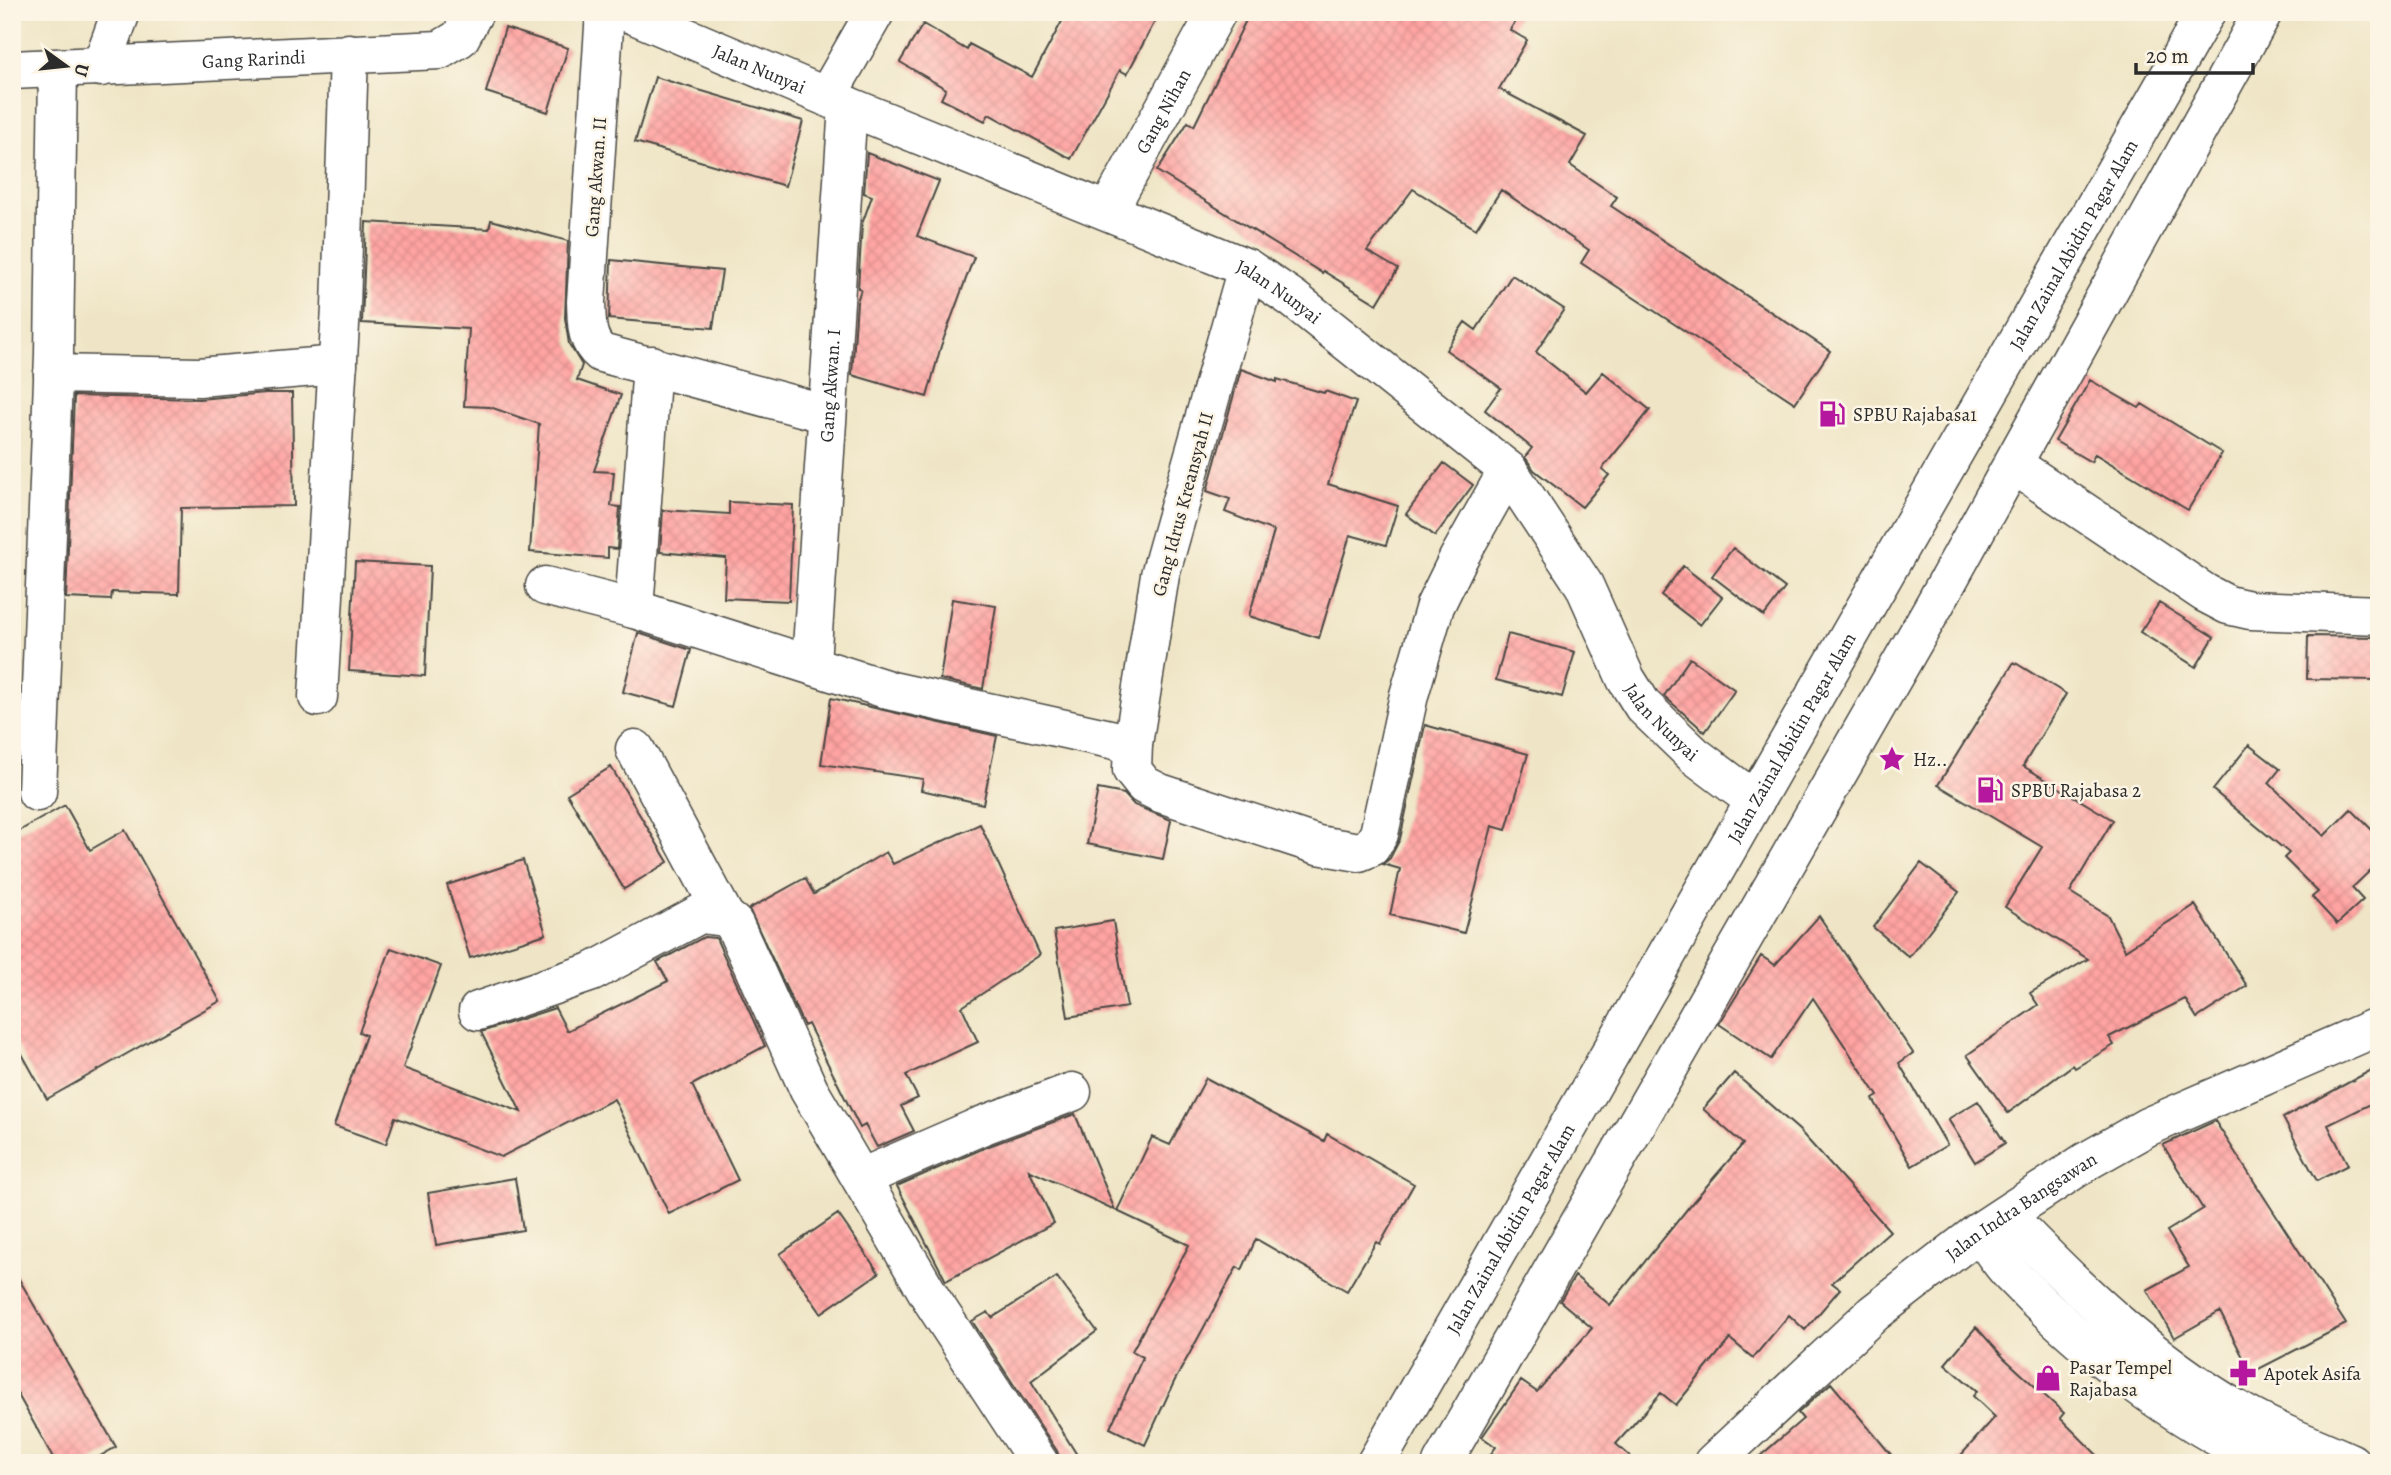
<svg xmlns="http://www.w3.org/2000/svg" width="2391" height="1475" viewBox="0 0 2391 1475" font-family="Alegreya,serif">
<defs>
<pattern id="building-cross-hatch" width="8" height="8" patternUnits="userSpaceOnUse" patternTransform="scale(1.75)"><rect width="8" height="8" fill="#ffa4a3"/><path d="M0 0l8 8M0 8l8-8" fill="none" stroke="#db8d8c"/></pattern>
</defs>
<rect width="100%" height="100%" fill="#fcf5e5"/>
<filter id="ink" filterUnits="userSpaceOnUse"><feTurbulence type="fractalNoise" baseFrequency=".0143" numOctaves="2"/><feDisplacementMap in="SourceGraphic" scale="14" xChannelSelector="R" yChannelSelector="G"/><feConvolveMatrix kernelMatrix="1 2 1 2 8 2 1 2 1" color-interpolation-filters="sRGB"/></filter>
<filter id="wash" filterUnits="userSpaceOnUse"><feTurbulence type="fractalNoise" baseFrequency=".00686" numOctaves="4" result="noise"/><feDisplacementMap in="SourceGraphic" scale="28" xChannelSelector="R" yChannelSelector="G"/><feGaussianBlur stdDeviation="1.57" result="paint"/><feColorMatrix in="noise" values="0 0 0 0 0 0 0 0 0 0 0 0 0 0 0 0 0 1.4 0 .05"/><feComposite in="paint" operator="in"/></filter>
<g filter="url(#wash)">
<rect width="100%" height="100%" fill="#efe5c6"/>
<g id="blocks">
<path fill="url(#building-cross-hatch)" d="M1067,12H1160L1127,74L1120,70L1071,159L989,114L985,121L941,99L946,89L900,62L923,24L967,50L969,44L1032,77Z
M1250,12H1521L1510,30L1527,40L1499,89L1587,136L1570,165L1617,197L1611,206L1830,351L1795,403L1581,263L1589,250L1501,190L1476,229L1413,189L1367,251L1398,269L1377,304L1323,271L1322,273L1157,171L1188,122L1194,126Z
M505,28L568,48L548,112L486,92Z
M655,77L803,121L785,186L635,142Z
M867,153L939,181L917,236L974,257L941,346L927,397L852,375L857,302L861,289L858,288L862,224L872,196L864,193Z
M491,220L568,241L565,318L569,344L582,365L577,380L621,395L594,471L614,472L611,506L620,507L617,549L608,548V558L530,552L539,424L490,407L464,406L469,329L362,323L366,222L489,229Z
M611,260L722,271L713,328L609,319Z
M1512,275L1564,309L1536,352L1586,392L1603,372L1650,410L1602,469L1609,475L1582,507L1534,470L1525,457L1532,448L1485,410L1501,388L1446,350L1465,322L1476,330Z
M1241,369L1277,382V379L1324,393L1325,391L1356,402L1328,484L1398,506L1386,545L1350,535L1319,638L1249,616L1274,531L1225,512L1230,499L1207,491Z
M2090,380L2139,408L2142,404L2222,453L2188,510L2095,454L2091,462L2055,441Z
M266,393H292L294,506L181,508L179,594L112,592L111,600L66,598L74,396L199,399Z
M1444,463L1473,485L1435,536L1406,514Z
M729,502L793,505L789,601L724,598L726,558L660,552L663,510L729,514Z
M1733,548L1785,588L1764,616L1712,576Z
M355,562L430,566L425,676L349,671Z
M1683,566L1722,597L1700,625L1661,595Z
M952,599L996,606L983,689L940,679Z
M2159,603L2214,637L2196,667L2140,632Z
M638,633L691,650L676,706L623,692Z
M1508,634L1575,652L1562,697L1496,680Z
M2308,636L2379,637V680L2307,679Z
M1690,658L1735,690L1705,732L1664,696Z
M2014,662L2066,694L2023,766L2113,820L2070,892L2108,916L2125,950L2195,905L2247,986L2197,1018L2185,999L2109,1037L2114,1045L2075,1068L2073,1065L2008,1113L1967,1055L2038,1005L2030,993L2088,959L2005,907L2042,847L1938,785Z
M831,698L997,736L983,804L921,790L923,779L821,764Z
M1425,725L1528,754L1506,830L1492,826L1464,933L1390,915L1400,869L1383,864L1390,858L1400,839Z
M2249,745L2280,769L2269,783L2324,836L2351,809L2379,837V862L2352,888L2363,900L2337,924L2312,897L2318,892L2284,858L2289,853L2213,790Z
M611,767L668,862L624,889L567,794Z
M1098,789L1124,794L1134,805L1171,820L1163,859L1087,844Z
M65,805L90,850L125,830L220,1001L47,1099L12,1036V835Z
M980,824L1040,955L962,1007L978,1042L906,1075L918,1098L901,1106L914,1131L877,1147L865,1125L860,1128L808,1024L804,1026L749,909L805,878L814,894L886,852L893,864Z
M523,860L546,934L470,958L447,885Z
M1921,863L1959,892L1909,957L1873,927Z
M1819,916L1913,1053L1899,1063L1947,1145L1912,1166L1873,1099L1878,1096L1813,998L1771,1059L1719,1024L1761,956L1775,965Z
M1113,921L1127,1007L1068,1017L1054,931Z
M704,937L716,938L765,1046L692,1085L738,1180L669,1214L614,1099L501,1157L395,1117L386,1144L334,1126L366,1035L359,1032L391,948L441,966L403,1068L521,1112L481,1032L555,1008L567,1031L668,981L657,962Z
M2379,1066V1100L2328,1125L2348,1165L2317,1181L2283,1118Z
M1734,1073L1799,1130L1890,1231L1832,1283L1840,1289L1805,1330L1789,1315L1753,1358L1730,1339L1676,1405L1661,1393L1616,1444L1638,1463H1484L1496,1447L1482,1437L1521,1381L1537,1392L1592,1328L1560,1301L1575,1276L1610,1305L1692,1203L1743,1144L1703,1109Z
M1206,1078L1324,1141L1327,1134L1414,1184L1380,1244L1376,1242L1347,1291L1256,1239L1242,1270L1237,1267L1174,1382L1145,1445L1110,1428L1143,1357L1132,1351L1189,1245L1117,1211L1152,1137L1170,1145Z
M1978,1101L2005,1143L1975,1162L1948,1119Z
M1075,1114L1115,1210L1029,1170L1054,1223L946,1281L897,1186L989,1146Z
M2215,1121L2346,1324L2251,1373L2220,1312L2174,1338L2147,1290L2189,1267L2167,1231L2203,1209L2163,1145Z
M515,1178L523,1230L436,1245L428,1193Z
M838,1214L879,1273L821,1313L780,1254Z
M12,1267L116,1447L88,1463H56L12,1384Z
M1057,1277L1097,1331L1031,1381L1082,1463H1061L1057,1451L972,1321L988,1312L992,1318Z
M1976,1327L2004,1358L2064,1413L2060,1418L2105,1463H1954L1995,1417L1973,1396L1977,1391L1945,1364Z
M1831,1383L1898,1463H1752L1803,1419L1798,1413Z"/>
</g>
</g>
<g filter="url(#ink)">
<use href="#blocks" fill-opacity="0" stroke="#484742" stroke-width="2"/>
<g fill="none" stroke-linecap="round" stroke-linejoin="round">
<g stroke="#484742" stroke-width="41">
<g id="minor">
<path d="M605,12L586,302C587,321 585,340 601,353L827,414"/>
<path id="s1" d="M627,12L848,106L1247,268L1292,298L1508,470L1584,585L1626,679L1643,706L1694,755L1755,801"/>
<path d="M101,67L121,12"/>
<path id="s2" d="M12,70L440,50L460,38L474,12"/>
<path d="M827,96L875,12"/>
<path id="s3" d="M1108,211L1217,12"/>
<path d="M1247,268L1160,575L1133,744L1132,770L1144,785L1160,793L1318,845L1359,852L1371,847L1379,834L1409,695L1435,606L1458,559L1508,470"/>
<path d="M53,374L199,377L338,365"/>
<path d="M2014,465L2205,593L2228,605L2250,610L2379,615"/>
<path d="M545,586L634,609L892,691L1133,744"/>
<path d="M634,609L652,365"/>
<path id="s4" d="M811,663L848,106"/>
<path d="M318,697L341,308L349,53"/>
<path d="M635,749L725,917"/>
<path d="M37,792L54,354L58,69"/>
<path d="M478,1011L592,972L700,914L725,917L734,924L809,1090L932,1300L1039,1463"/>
<path d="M861,1178L981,1126L1072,1092"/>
<path d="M2006,1215C2076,1288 2151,1360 2239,1411C2274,1432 2314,1446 2351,1463"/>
<path d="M1979,1232C1990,1246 1999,1262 2011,1274C2084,1351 2172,1417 2267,1463"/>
<path id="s5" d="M1713,1463L1874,1313L1979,1232L2087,1161L2147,1127L2379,1026"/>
</g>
</g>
<g stroke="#484742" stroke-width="41">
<g id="highway">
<path id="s6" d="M1376,1463L2206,12"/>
<path d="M1442,1463L1935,604L2263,12"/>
</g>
</g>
<use href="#minor" stroke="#fff" stroke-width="38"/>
<use href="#highway" stroke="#fff" stroke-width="38"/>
</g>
</g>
<defs>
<g id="fuel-bare" transform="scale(2.1)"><path d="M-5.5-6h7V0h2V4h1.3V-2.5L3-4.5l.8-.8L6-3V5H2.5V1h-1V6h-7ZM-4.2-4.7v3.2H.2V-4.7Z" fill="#b5179e" stroke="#fcf5e5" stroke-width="2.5" paint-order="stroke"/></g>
<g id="sight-bare" transform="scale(2.1)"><path d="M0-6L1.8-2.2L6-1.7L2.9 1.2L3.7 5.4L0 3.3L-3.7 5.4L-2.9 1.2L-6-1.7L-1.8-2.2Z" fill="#b5179e" stroke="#fcf5e5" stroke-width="2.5" paint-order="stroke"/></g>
<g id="pharmacy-bare" transform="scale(2.1)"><path d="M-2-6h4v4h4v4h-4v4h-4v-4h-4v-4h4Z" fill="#b5179e" stroke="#fcf5e5" stroke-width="2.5" paint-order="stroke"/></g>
<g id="shop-bare" transform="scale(2.1)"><path d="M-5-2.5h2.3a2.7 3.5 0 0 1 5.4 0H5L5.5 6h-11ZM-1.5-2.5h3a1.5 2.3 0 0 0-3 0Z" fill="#b5179e" stroke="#fcf5e5" stroke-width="2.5" paint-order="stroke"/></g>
</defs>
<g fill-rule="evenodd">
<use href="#fuel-bare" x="1832" y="414"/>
<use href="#sight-bare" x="1892" y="759"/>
<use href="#fuel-bare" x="1990" y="790"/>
<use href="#pharmacy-bare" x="2243" y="1373"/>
<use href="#shop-bare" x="2048" y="1378"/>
</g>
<g text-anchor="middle" stroke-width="5" stroke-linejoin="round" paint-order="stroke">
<g font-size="19" fill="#2b2b2b" stroke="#fcf5e5">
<text dy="7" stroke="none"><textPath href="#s2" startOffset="242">Gang Rarindi</textPath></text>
<text dy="7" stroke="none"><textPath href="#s1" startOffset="144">Jalan Nunyai</textPath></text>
<text dy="7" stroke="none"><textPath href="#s3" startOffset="114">Gang Nihan</textPath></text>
<text transform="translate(595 177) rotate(-86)" y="7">Gang Akwan. II</text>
<text dy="7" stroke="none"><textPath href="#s6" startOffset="1404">Jalan Zainal Abidin Pagar Alam</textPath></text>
<text dy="7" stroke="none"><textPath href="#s1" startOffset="710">Jalan Nunyai</textPath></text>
<text dy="7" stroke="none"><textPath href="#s4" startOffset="278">Gang Akwan. I</textPath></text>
<text transform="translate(1182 504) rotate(-75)" y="7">Gang Idrus Kreansyah II</text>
<text dy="7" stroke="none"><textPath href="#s1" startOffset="1298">Jalan Nunyai</textPath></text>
<text dy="7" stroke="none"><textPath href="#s6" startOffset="836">Jalan Zainal Abidin Pagar Alam</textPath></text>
<text dy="7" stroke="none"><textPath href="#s5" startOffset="402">Jalan Indra Bangsawan</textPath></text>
<text dy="7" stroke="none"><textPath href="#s6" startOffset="270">Jalan Zainal Abidin Pagar Alam</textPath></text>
</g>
<g font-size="19" fill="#2b2b2b" stroke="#fcf5e5" text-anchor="start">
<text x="1853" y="421">SPBU Rajabasa1</text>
<text x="1913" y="766">Hz..</text>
<text x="2011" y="797">SPBU Rajabasa 2</text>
<text x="2069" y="1374">Pasar Tempel<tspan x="2069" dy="22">Rajabasa</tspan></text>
<text x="2264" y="1380">Apotek Asifa</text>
</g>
</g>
<rect width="2391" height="1475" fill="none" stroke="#fcf5e5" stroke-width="42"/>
<g transform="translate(66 66) rotate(105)" stroke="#fcf5e5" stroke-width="5" paint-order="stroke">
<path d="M0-5L12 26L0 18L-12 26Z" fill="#2b2b2b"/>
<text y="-10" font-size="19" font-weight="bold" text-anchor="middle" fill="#2b2b2b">U</text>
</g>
<path d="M2136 63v10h117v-10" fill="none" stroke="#2b2b2b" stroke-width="3.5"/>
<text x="2146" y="63" font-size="21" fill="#2b2b2b" stroke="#fcf5e5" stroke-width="5" paint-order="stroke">20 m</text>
</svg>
